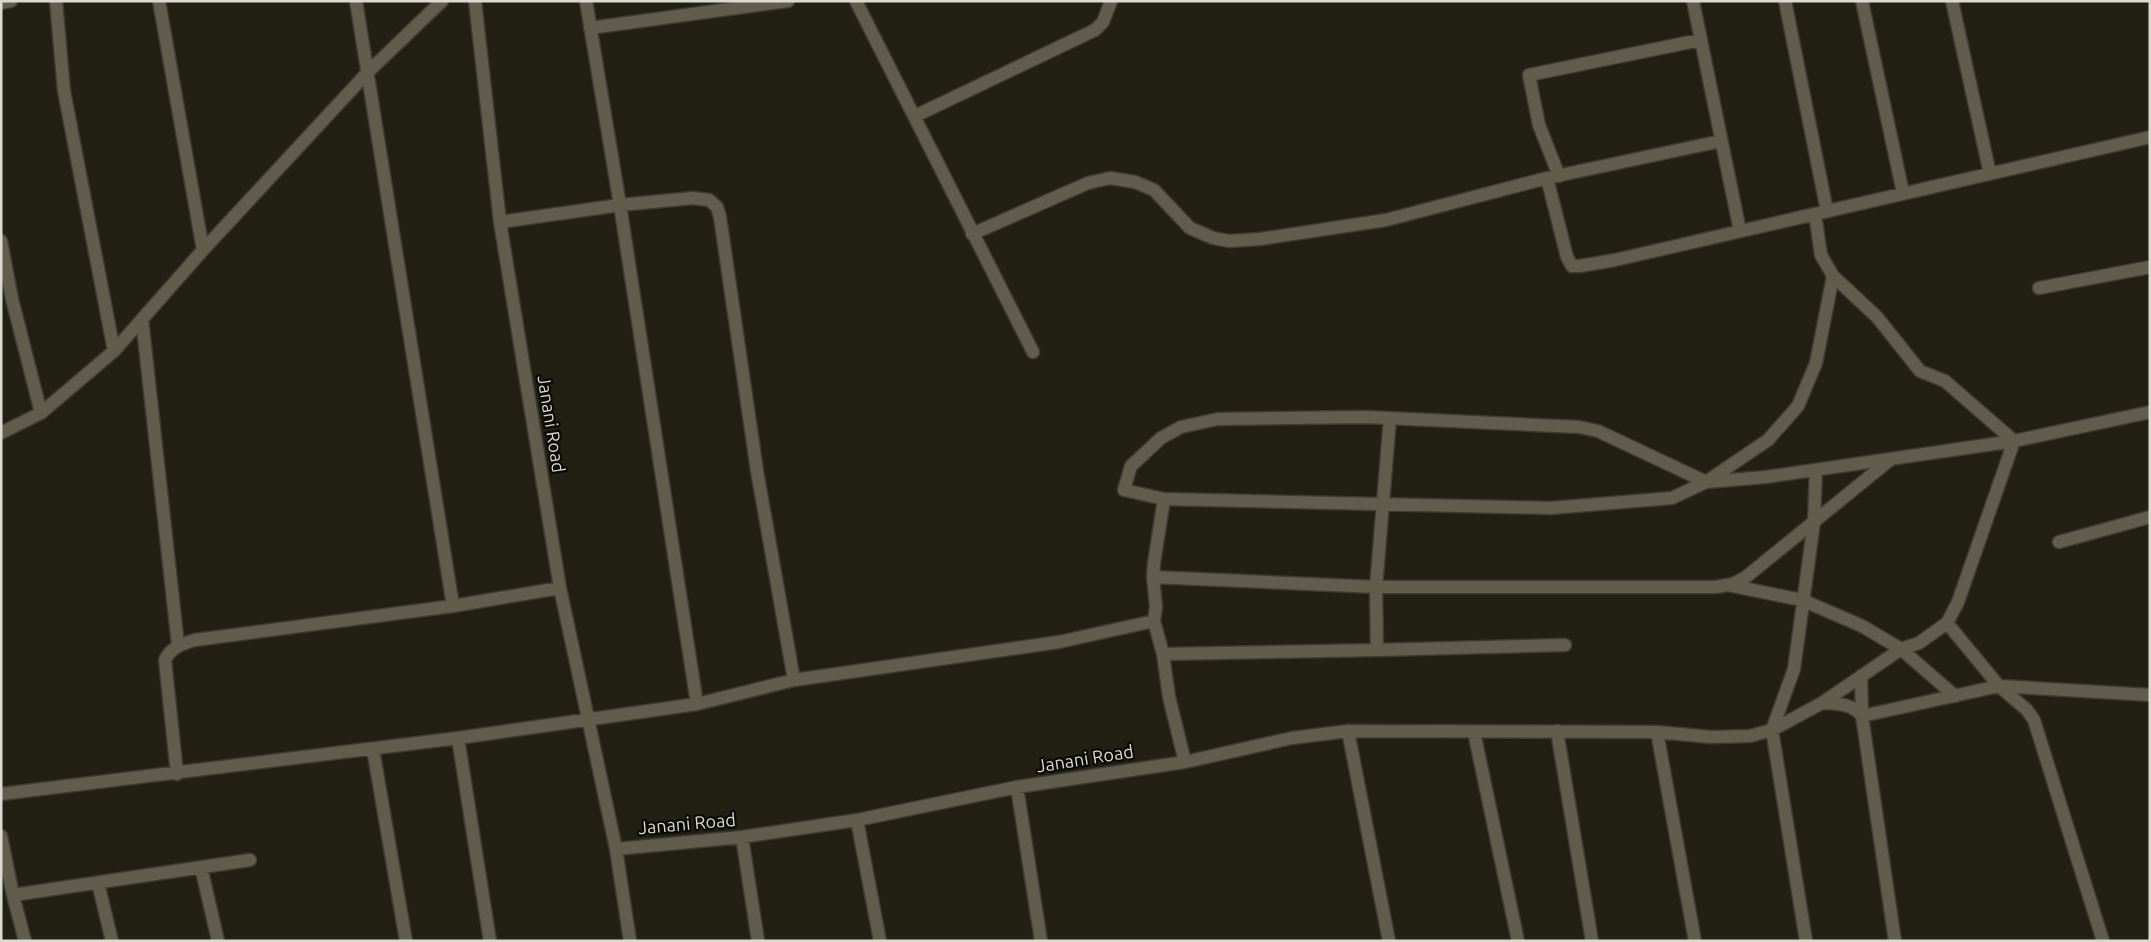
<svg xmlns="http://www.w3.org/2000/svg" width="2151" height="942" viewBox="0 0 2151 942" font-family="Ubuntu,sans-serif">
<rect width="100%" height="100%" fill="#222012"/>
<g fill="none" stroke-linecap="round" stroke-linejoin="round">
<g stroke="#3d3b33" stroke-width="15">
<path id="minor" d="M56,1L64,91L114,351
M159,1L203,250
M356,1L453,606
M475,1L500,222L560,588L616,849L630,941
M586,1L620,205L697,704
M856,1L1033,352
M1693,1L1740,231
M1785,1L1827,211
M1862,1L1903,193
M1952,1L1990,174
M1,3L11,1
M590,28L788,1
M915,116L1095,30L1103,22L1111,1
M1559,176L1539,125L1529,75L1700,40
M1547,178L1567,257L1572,266H1580L1615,260L2150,137
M1815,214L1821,255L1833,276L1877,317L1920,371L1945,381L2014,441
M500,222L620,205L693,198L709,200L717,207L720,217L757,471L794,680
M972,234L1088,183L1110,178L1135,182L1154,190L1190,228L1213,238L1229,241L1260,239L1386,220L1547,178L1721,141
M1,241L12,299L41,413
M1833,276L1816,363L1798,406L1768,440L1706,482L1598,431L1579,427L1365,417L1218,419L1181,427L1161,438L1131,466L1124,490L1164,499L1551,508L1672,498L1706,482L1766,477L2014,441
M2039,288L2150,267
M142,319L178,645
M1,433L41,413L114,351L203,250L367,73L442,1
M1164,499L1154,563L1153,577L1156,607L1154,621L1163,654L1169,697L1185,762
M2059,542L2150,517
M1153,577L1376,587H1716L1733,584L1746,577L1891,459
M1728,585L1802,600L1862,626L1901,649L1955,696
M1947,623L1999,686L2027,710L2034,720L2103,941
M1377,650L1565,645
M1163,654L1377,650L1376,587L1390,418
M1861,676L1862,716L1999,686L2150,695
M1822,703C1837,704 1852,703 1862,716L1895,941
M1348,731L1389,941
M1557,731L1592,941
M1474,732L1518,941
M1657,732L1695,941
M458,738L490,941
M373,749L406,941
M177,774L165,660C171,647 182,644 195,640L453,606L560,588
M1017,787L1041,941
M1,794L458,738L697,704L794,680L1059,642L1154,621
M857,820L880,941
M1,836L13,895L25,941
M742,837L758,941
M616,849L742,837L857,820L1017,787L1185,762L1292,738L1348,731L1657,732L1711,737L1750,736L1772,730L1822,703L1901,649L1919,643L1947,623L1958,602L2014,441L2150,412
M201,867L218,941
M98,883L112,941
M13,895L250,860
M1806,941L1772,730L1794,669L1814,522L1816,470"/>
</g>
<use href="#minor" stroke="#605d4d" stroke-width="12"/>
</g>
<g text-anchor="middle" stroke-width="4.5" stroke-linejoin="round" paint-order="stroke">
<g font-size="18" fill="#dbdad1" stroke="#0a0905">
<text transform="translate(551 424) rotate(81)" y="6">Janani Road</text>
<text transform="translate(1085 759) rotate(-9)" y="6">Janani Road</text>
<text transform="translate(687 824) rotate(-5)" y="6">Janani Road</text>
</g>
</g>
<rect width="2151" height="942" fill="none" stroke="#dbdad1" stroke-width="5"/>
</svg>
